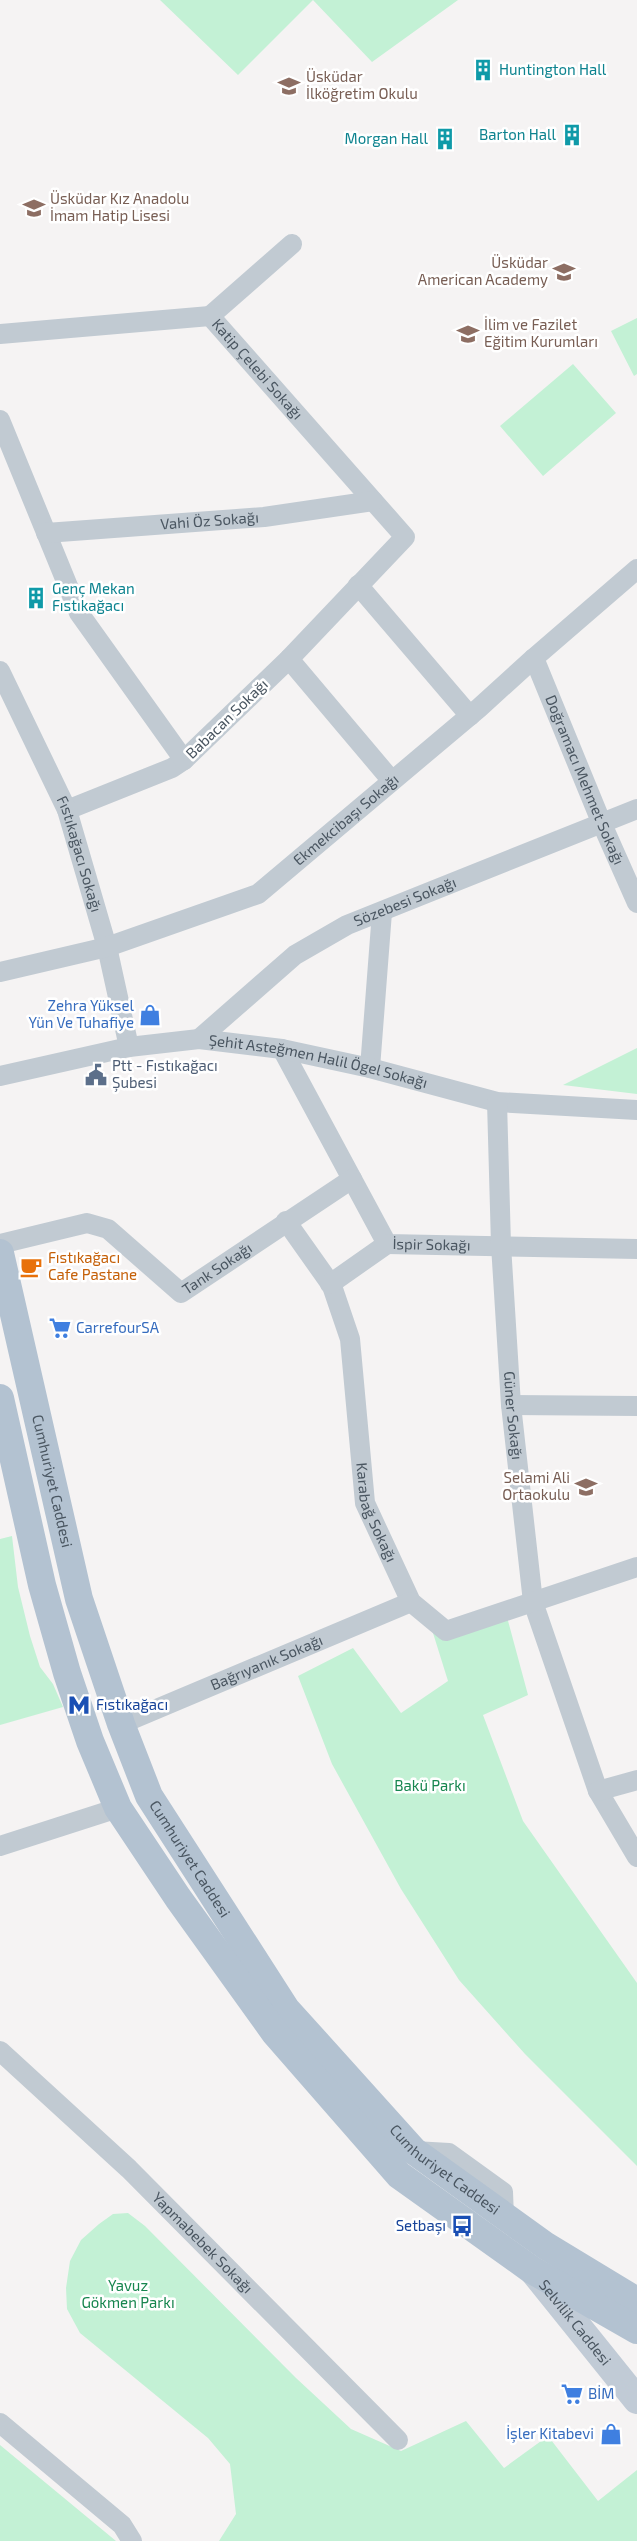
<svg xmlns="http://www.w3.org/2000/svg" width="637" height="2541" viewBox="0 0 637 2541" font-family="'Exo 2',sans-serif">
<rect width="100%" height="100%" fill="#f5f3f3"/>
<path fill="#c3f1d5" d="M160,0H313L238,75Z
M313,0H458L372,62Z
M637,318V374L634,376L611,331Z
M573,364L616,413L543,476L500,426Z
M637,1048V1094L563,1085Z
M12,1536L18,1587L30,1636L40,1667L53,1684L63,1707L0,1725V1539Z
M507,1617L528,1695L483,1715L523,1821L637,1983V2166L525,2054L459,1980L401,1889L332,1764L298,1676L353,1648L401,1713L448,1681L433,1633Z
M128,2213L145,2226L296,2378L351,2429L401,2451L466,2421L504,2468L548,2436L598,2501L637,2470V2541H219L236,2514L230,2464L208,2438L80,2333L67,2309L66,2288L70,2261L81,2240L99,2224L113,2214Z
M0,2445L116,2541H0Z"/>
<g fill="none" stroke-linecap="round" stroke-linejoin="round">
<g stroke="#c1cad2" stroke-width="20">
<path d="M210,316L292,244"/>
<path id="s1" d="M0,334L210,316L405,537L289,659L184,760L172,768L67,810"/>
<path d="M0,420L79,613L184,760"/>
<path id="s2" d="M46,533L264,517L373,501"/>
<path d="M358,585L470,716"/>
<path id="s3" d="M534,658L602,824L637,903"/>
<path d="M289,659L392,781"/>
<path id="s4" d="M0,671L67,810L107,947L129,1047"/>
<path id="s5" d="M0,972L107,947L258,894L479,708L534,658L637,569"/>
<path id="s6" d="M199,1039L295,955L347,925L637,809"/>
<path id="s7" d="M282,1049L387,1244L637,1249"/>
<path d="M370,1068L382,912"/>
<path id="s8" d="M0,1076L129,1047L199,1039L282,1049L370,1068L497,1102L637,1110"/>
<path id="s9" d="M497,1102L501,1245L511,1405L533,1602L598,1791L637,1857"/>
<path id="s10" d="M286,1221L332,1286L350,1339L365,1503L411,1602L446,1631L637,1567"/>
<path id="s11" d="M0,1244L87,1223L108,1229L181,1293L352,1179"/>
<path d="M330,1284L387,1244"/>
<path d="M511,1405L637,1406"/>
<path id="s12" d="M121,1724L411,1602"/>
<path d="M598,1791L637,1780"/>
<path d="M0,1846L118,1808"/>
<path id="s13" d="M0,2051L129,2169L398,2440"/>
<path d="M414,2151L449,2153L503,2192L504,2217"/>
<path d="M0,2423L122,2525L132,2541"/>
</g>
<path stroke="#c1cbd6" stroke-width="28" id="s14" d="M534,2272L637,2400"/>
<g stroke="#b3c2d1" stroke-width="28">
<path id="s15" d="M0,1253L79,1599L121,1724L149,1796L286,2009L414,2151L546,2246L637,2301"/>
<path d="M0,1398L42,1585L67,1673L90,1741L118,1808L178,1898L275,2033L399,2175L532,2270L637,2330"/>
</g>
</g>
<defs>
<g id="building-bare" transform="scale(1.725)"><path d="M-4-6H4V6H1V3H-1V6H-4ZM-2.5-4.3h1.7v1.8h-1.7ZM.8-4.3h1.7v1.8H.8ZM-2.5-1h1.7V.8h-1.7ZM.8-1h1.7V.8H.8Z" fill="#0f9aa8" stroke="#fff" stroke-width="2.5" paint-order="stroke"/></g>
<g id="school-bare" transform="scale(1.725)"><path d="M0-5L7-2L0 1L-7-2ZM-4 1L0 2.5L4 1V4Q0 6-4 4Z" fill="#8d6e63" stroke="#fff" stroke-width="2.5" paint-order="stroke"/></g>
<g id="shop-bare" transform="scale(1.725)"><path d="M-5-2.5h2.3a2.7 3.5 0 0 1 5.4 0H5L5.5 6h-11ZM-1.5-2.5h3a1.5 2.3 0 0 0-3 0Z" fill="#3f7fe0" stroke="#fff" stroke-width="2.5" paint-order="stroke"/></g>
<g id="civic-bare" transform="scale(1.725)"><path d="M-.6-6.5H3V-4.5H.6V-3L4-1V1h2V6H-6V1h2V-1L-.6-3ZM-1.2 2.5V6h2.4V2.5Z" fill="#5c6f8a" stroke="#fff" stroke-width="2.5" paint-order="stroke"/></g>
<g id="cafe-bare" transform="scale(1.725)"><path d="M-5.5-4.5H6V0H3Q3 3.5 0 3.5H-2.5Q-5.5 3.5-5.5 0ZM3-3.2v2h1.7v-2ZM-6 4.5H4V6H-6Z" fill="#e8710a" stroke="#fff" stroke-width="2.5" paint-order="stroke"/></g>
<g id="supermarket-bare" transform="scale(1.725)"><path d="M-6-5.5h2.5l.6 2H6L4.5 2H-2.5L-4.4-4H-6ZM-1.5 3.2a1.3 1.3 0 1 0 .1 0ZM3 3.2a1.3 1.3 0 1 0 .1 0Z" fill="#3f7fe0" stroke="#fff" stroke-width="2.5" paint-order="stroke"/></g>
<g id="metro-bare" transform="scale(1.725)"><path d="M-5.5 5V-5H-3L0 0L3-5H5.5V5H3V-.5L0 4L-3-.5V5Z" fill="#1a4fb4" stroke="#fff" stroke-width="2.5" paint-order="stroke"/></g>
<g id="bus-bare" transform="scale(1.725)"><path d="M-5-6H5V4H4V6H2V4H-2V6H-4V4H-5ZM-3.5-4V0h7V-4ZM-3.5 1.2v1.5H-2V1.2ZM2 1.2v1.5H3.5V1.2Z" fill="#1a4fb4" stroke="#fff" stroke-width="2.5" paint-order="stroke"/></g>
</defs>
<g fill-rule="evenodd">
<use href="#building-bare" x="483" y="70"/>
<use href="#school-bare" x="289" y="86"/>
<use href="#building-bare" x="572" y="135"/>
<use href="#building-bare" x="445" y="139"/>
<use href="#school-bare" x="34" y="208"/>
<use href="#school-bare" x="564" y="272"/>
<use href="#school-bare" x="468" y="334"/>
<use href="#building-bare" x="36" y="598"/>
<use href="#shop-bare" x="150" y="1015"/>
<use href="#civic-bare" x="96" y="1075"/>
<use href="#cafe-bare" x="31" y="1267"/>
<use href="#supermarket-bare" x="60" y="1328"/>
<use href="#school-bare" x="586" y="1487"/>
<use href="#metro-bare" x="79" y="1705"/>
<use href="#bus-bare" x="462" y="2226"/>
<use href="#supermarket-bare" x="572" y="2394"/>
<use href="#shop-bare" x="611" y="2434"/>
</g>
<g text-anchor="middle" stroke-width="5" stroke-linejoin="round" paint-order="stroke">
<g font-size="15" fill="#0d838f" stroke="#fff" text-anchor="start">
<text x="499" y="75">Huntington Hall</text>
<text x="556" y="140" text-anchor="end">Barton Hall</text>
<text x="428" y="144" text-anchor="end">Morgan Hall</text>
<text x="52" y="594">Genç Mekan<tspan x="52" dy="17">Fıstıkağacı</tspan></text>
</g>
<g font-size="15" fill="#785e54" stroke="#fff" text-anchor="start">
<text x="306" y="82">Üsküdar<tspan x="306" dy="17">İlköğretim Okulu</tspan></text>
<text x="50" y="204">Üsküdar Kız Anadolu<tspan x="50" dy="17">İmam Hatip Lisesi</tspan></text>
<text x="548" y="268" text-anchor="end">Üsküdar<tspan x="548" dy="17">American Academy</tspan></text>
<text x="484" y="330">İlim ve Fazilet<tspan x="484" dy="17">Eğitim Kurumları</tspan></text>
<text x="570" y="1483" text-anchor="end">Selami Ali<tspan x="570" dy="17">Ortaokulu</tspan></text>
</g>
<g font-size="15" fill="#4a5661" stroke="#fff">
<text dy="5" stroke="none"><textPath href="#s1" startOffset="282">Katip Çelebi Sokağı</textPath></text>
<text dy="5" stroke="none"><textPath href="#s2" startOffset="164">Vahi Öz Sokağı</textPath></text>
<text transform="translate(227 719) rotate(-44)" y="5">Babacan Sokağı</text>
<text dy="5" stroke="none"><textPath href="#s3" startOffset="132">Doğramacı Mehmet Sokağı</textPath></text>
<text dy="5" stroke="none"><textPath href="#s5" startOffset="385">Ekmekcibaşı Sokağı</textPath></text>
<text dy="5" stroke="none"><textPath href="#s4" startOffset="200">Fıstıkağacı Sokağı</textPath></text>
<text dy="5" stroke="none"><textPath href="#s6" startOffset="250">Sözebesi Sokağı</textPath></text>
<text dy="5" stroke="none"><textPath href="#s8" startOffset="324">Şehit Asteğmen Halil Ögel Sokağı</textPath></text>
<text dy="5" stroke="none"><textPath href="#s7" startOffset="266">İspir Sokağı</textPath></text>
<text dy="5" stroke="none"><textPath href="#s11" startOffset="252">Tank Sokağı</textPath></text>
<text dy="5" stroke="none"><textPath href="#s9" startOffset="314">Güner Sokağı</textPath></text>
<text dy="5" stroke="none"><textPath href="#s15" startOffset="234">Cumhuriyet Caddesi</textPath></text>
<text dy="5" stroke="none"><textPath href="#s10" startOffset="312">Karabağ Sokağı</textPath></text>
<text dy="5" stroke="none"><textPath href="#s12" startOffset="158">Bağrıyanık Sokağı</textPath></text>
<text dy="5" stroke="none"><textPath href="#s15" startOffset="639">Cumhuriyet Caddesi</textPath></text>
<text dy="5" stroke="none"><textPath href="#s15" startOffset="1044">Cumhuriyet Caddesi</textPath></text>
<text dy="5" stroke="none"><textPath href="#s13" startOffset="279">Yapmabebek Sokağı</textPath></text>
<text dy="5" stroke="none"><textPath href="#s14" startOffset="65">Selvilik Caddesi</textPath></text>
</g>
<g font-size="15" fill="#366cbe" stroke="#fff" text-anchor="end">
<text x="134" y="1011">Zehra Yüksel<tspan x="134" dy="17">Yün Ve Tuhafiye</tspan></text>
<text x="76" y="1333" text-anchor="start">CarrefourSA</text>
<text x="588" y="2399" text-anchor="start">BİM</text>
<text x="594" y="2439">İşler Kitabevi</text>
</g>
<g font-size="15" fill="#4e5e75" stroke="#fff" text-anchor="start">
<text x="112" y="1071">Ptt - Fıstıkağacı<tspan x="112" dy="17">Şubesi</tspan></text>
</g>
<g font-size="15" fill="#c56008" stroke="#fff" text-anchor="start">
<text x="48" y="1263">Fıstıkağacı<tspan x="48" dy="17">Cafe Pastane</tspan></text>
</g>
<g font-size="15" fill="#164399" stroke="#fff" text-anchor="start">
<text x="96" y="1710">Fıstıkağacı</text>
<text x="446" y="2231" text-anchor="end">Setbaşı</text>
</g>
<g font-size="15" fill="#17864f" stroke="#fff">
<text x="430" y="1791">Bakü Parkı</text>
<text x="128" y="2291">Yavuz<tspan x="128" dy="17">Gökmen Parkı</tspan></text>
</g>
</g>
</svg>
